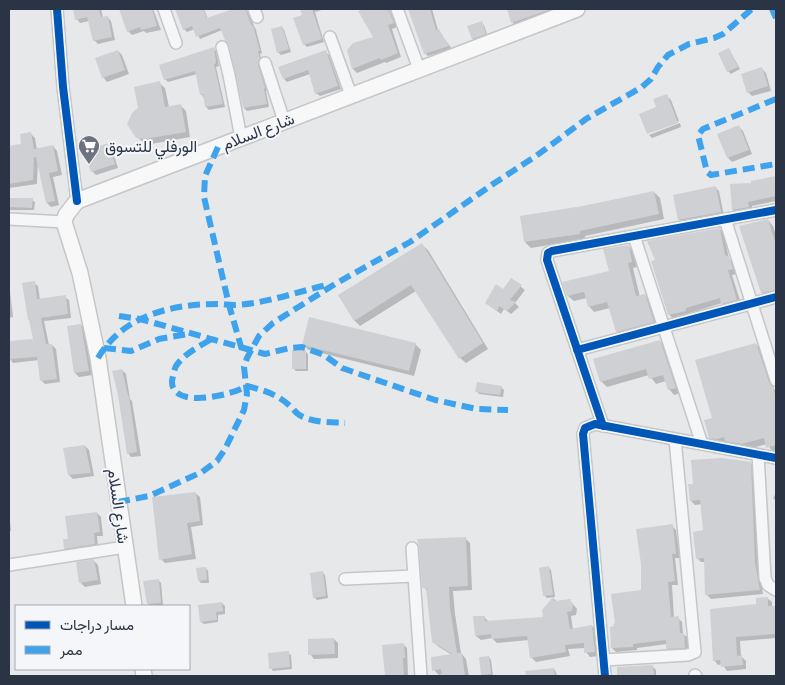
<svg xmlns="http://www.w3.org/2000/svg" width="785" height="685" viewBox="0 0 785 685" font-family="'Sofia Sans Condensed',Vazirmatn,sans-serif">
<rect width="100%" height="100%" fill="#e6e8ea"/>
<path fill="#0003" d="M74,9H101L103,18L107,17L111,21L115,40L98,44L94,40L89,21L80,23L77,19Z
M128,9H153L161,30L146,33L144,31L132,35L128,31L130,17Z
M177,9H204L208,19L234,9H248H246L256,30L262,53L260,54L262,62L260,68L267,91H266L269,107L247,111L244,108L230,45L222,30L200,39L195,29L187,32L184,29Z
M301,9H325L315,12L324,42L307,47L304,44V16Z
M368,9H389L397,27L392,29L401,57L386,63L385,62L357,73L353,69L349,50L375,38L360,12Z
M409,9H432L438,30L452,49L428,56L425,53Z
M512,9H554L555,11L515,25L512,22L509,10Z
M481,23L484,25L488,37L475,41L473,39L469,27Z
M282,27L284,30L291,52L281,55L278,52Z
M213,48L216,51L219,66L216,67L225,107L209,110L206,107L204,98L201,94L197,74L168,82L165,79Z
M729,49L740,69L731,74L728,71Z
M118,51L122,55L129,74L107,82L103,77Z
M325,52L329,55L341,89L320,96L316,93L310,74L287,82L284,79Z
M761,68L766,73L771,91L752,96L748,92Z
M159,83L165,88L169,107L180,105L186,111L190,137L151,144L143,142L137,137L140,109Z
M666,95L671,100L679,121L648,132V134L641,114L658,108Z
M680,123L681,127L652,138L649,135Z
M739,127L743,131L752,154L732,162L728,158L719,135Z
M31,134L35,138L37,150L53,146L57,151L62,175L53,177L59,205L51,207L47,203L38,161L37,184L9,188V147L23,145Z
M107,145L112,149L118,168L96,175L92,171Z
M776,177V201L752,206V211L737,214L733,210L731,185L753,184V182Z
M715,187L719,191L724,216L684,224L679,220Z
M654,192L660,198L664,219L585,236V239L531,248L525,242L583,208Z
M9,199L32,200L35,202L34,210H9Z
M768,220L773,226L776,235V296L768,298L762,293Z
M720,229L724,234L729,259L733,263L737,274L732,275L741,304L727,308L722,303L690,313V315L673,319L669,314Z
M422,245L428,250L488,349L466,363L460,358L416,291L360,326L355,321L339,295Z
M628,246L634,251L637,267L633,268L640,297L645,295L650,301L659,327L622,337L617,331L610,308L594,312L589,306L587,298L574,301L568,296L564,283L611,272Z
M511,279L525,290L515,303L519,307L511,314L504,309L501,314L486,303L503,290Z
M34,283L38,286L40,300L65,297L69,300L71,318L44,321L49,345H52L56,349L60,382L45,384L42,381L39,360L13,363L10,359L9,343L34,341Z
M9,290L10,291L13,317L9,318Z
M81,325L85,329L93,375L79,377L75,373Z
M660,341L665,347L681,393L674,395L669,389L666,381L656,384L649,375L607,387L601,381Z
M415,344L421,350L414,376L309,350L303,345Z
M756,344L761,350L774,389L776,392V452H773L767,444L748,449L732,446L729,443L723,444L716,443L710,437L713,419Z
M305,351L308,354V371H296L293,368Z
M122,370L126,374L130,399L132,401L141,456L131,457L128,453Z
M501,387L504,390L503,397L479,394L477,391Z
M85,446L89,450L94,476L73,479L69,475Z
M750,463L754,467L759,568L763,594L711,599L707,595L705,562H701L697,558L705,531L702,504L695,505L691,501Z
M195,493L200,497L203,525L191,527L196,559L165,563L161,559Z
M776,493V501L773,498Z
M9,510L11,531H9Z
M97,513L101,517L103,536H97L98,547L69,552L65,548L69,540Z
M672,526L676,530L680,558H675L678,585H672L674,618H678L682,622L683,634L688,638L689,651L671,652L667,648V644L637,648V650L616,652L612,648L615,628L643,591Z
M465,538L470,543L472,590L453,591L455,614L461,653L466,659L469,676H443V674L439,675L434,670L452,655L439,647L433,642L427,591L424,587Z
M94,561L98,565L101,584L85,587L80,582Z
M206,568L208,571L209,583H201L199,581Z
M549,568L551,570L555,597L547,598L544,595Z
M323,573L325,575L328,598L317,600L314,597Z
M159,581L161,583L163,605L150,606L148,604Z
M553,598L557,602L570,601L577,609L576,615L571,616L573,630L592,626L597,631L599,656L590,657L586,652L585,648L568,649L570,656L536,662L531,657L529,640L497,643L492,638L481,640L476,636L474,618L484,617L489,622L545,618Z
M767,598L772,602V607H776V638L740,641L741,656L746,661V669L727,671L722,664L718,665L714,660L758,605Z
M222,603L225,606V614L218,615V622L204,624L201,622Z
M334,639L338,643V658L314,659L310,654Z
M403,644L407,648L408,676H386L383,646Z
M288,653L291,655L292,669L273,671L271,668Z
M489,657L491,660L493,676H484L482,674Z
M652,666L656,670V676H618V668Z
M554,669L556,672L557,676H530V672Z"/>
<path fill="#ced0d3" d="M73,9H99L101,17L108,16L112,37L93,41L87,17L75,20Z
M119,9H152L157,26L141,30L140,27L127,32Z
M175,9H203L207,18L233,9H245L252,26L253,25L260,51H258L260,58L258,65L265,88L264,89L267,104L243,108L229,45L225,40L220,28L196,37L192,26L183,30Z
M300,9H312L322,39L303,45L293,18L302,15Z
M364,9H388L394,23L388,25L398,53L381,60L380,58L352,69L347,50L353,43L373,37L358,11Z
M408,9H430L436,30L439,29L449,46L424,54Z
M507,9H551L511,23Z
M482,21L486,34L472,39L467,26Z
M282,26L289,49L277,53L271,29Z
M214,47L216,63L214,64L223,104L205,107L203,94L200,95L195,71L164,80L159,65Z
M729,48L738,67L727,72L718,53Z
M118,50L125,70L102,78L95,58Z
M326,50L338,86L315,94L308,70L283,79L278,67Z
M762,67L768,86L747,93L741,74Z
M160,81L165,107L181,104L186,132L145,139L136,138L127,124L132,113L138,108L134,87Z
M667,94L678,123L647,134L639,114L656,107L653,99Z
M739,125L749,150L727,158L717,134Z
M31,132L34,149L53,145L58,171L49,173L55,201L46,203L36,157H34L33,180L9,184V146L21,144L20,134Z
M108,143L115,164L91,172L84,152Z
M776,176V196L748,202L749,207L732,210L730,184L751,183V181Z
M716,186L721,212L678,220L673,195Z
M654,191L659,214L580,231V234L524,242L520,216L583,206Z
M9,198H33L32,208L9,207Z
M768,219L776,245V290L761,293L739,226Z
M720,228L725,255L729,257L733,269L728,270L737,300L721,304L720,298L686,308V311L668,315L651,261L655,260L647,241Z
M422,243L483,343L459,359L411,285L354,321L338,295Z
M629,245L632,262L628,263L636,296L645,294L654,322L616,332L607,302L588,307L584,292L567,296L562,282L609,271L603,249Z
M511,278L522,285L510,300L516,302L507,311L499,306L497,311L485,303L496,284L503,289Z
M35,281L37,299L66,295L68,314L41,318L46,344H52L57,379L40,381L37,357L9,359V341L33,339L29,320H28L22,283Z
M309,317L416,343L409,371L302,345Z
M81,324L89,371L74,373L67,326Z
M660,340L676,388L668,390L663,375L649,379L646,369L600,382L593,359Z
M756,343L769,382L773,387L776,398V445L766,448L764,438L742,444L725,441L724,437L717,439L709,438L704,420L712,418L695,360Z
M292,350H306V369H292Z
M122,369L128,396H129L137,452L127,454L118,395L112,371Z
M477,382L502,386L500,395L475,392Z
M85,445L91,473L68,475L63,448Z
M722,458L751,462L755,563L760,590L705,595L704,558L696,559L693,532L703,530L700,500L690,501L688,484H693L691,460Z
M196,492L200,521L187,523L192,554L159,560L152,497Z
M97,512L100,532L94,533L95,544L64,549L63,539H68L65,516Z
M673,524L676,554H672L675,581L668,582L671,617L679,616L680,633H684L685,648L666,649V640L633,644V647L611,648L610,627L614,626L613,624L615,623L611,594L641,590V564L636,529Z
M466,537L468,586L449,587L450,608L457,653H462L465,676H442L441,669L432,671L431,657L452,654L432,642L426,588H422L419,547L417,539Z
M94,559L98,580L79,583L76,562Z
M549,566L553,595L543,596L539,568Z
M206,567L207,580L198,581L196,568Z
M323,571L326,596L313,598L310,573Z
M159,579L161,603L147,604L143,581Z
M553,597L554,601L571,599L570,602L573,603L572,611L567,612L570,629L592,625L595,652L584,653V643L565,645L566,652L530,658L527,636L491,639V634L475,636L473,616H485V621L543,617L542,610Z
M768,597V606H776V634L736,637L737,656L742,655L743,665L721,667L720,660L713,661L710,609L756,604V598Z
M222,602L223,611L216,612L217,620L200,622L198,605Z
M334,638L335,654L308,655V639Z
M404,643L405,658H403L404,676H385L382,645Z
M289,651L290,667L269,669L268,653Z
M489,656L491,674L481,675L479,657Z
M653,665L654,676H617V667Z
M554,668L555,676H526L525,671Z"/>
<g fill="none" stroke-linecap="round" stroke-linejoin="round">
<g stroke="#c4c6c8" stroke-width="14">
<path id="minor" d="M57,9L63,87L77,201
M164,9L176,43
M254,9L257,17
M397,9L419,69
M330,37L351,95
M222,47L229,75L241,138
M265,63L284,121
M9,219L64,222
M725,219L776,380
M634,236L702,444
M577,350L776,297
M603,426L547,260L548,253L552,251L776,210
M758,455L765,578L768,585L776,590
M412,548L421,676
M9,565L125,547
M345,579L414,576
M604,660L688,655L695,652L675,439
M695,675L696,676
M605,676L583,434L585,428L595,424L776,458"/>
</g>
<g stroke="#c4c6c8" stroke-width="18">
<path id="secondary" d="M134,606L98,358L80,273L64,222L66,215L77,201L577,9
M143,669L144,676"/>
</g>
<use href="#minor" stroke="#f5f6f7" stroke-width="11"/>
<use href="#secondary" stroke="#f8f8f8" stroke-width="15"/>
<path stroke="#3ea3ec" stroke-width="6" stroke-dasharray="12 6" stroke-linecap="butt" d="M772,9L776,18
M776,99L703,129L698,135L707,172L711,175L776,164
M218,147L205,176L204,197L229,305L242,350
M119,316L140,319L265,354L290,348L302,347L324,355L342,368L435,400L477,409L508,410
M210,340C198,347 184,354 176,366C174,370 173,376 172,381C171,410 233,395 247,386C263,390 277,394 290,406C293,408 295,412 298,414C311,423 331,422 345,423
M104,348L131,351L159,339L188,334
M98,358C123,315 172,304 218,304C223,304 228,305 233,305C265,304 296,292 327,285
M118,502L149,496L202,472L217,461L225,449L244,410L247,394L244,367L247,358L259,336L273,323L335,284L410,242L493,184L536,156L586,119L642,87L651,79L658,67L668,55L689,44L714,38L723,34L752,9"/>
<g stroke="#f4f6f9" stroke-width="11">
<path id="cycleway" d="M57,9L63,87L77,201
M577,350L776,297
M603,426L547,260L548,253L552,251L776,210
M605,676L583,434L585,428L595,424L776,458"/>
</g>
<use href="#cycleway" stroke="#0057b8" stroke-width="8"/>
</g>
<defs>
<g id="supermarket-pin" transform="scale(1.125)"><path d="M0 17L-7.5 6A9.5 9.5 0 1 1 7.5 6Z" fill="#6c737f" stroke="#f4f6f9"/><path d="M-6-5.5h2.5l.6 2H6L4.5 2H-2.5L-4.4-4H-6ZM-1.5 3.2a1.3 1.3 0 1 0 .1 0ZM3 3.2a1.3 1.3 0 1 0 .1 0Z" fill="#fff"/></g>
</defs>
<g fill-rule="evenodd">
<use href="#supermarket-pin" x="89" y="146"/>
</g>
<g text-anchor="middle" stroke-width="4" stroke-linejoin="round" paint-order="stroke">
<g font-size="16" fill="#2b3445" stroke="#f4f6f9">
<text transform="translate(258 131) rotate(-21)" y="6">شارع السلام</text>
<text transform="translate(119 506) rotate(82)" y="6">شارع السلام</text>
</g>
<g font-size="16" fill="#2b3445" stroke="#f4f6f9" text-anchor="start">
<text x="105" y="152">الورفلي للتسوق</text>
</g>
</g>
<rect width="785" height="685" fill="none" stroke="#2b3445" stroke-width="20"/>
<rect x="15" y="605" width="175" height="65" fill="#f4f6f9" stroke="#a4a8b1"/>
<rect x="25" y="621" width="25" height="8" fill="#0057b8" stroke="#a4a8b1"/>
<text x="60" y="630" font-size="15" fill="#2b3445">مسار دراجات</text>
<rect x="25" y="646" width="25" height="8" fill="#3ea3ec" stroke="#a4a8b1"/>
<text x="60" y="655" font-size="15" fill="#2b3445">ممر</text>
</svg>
